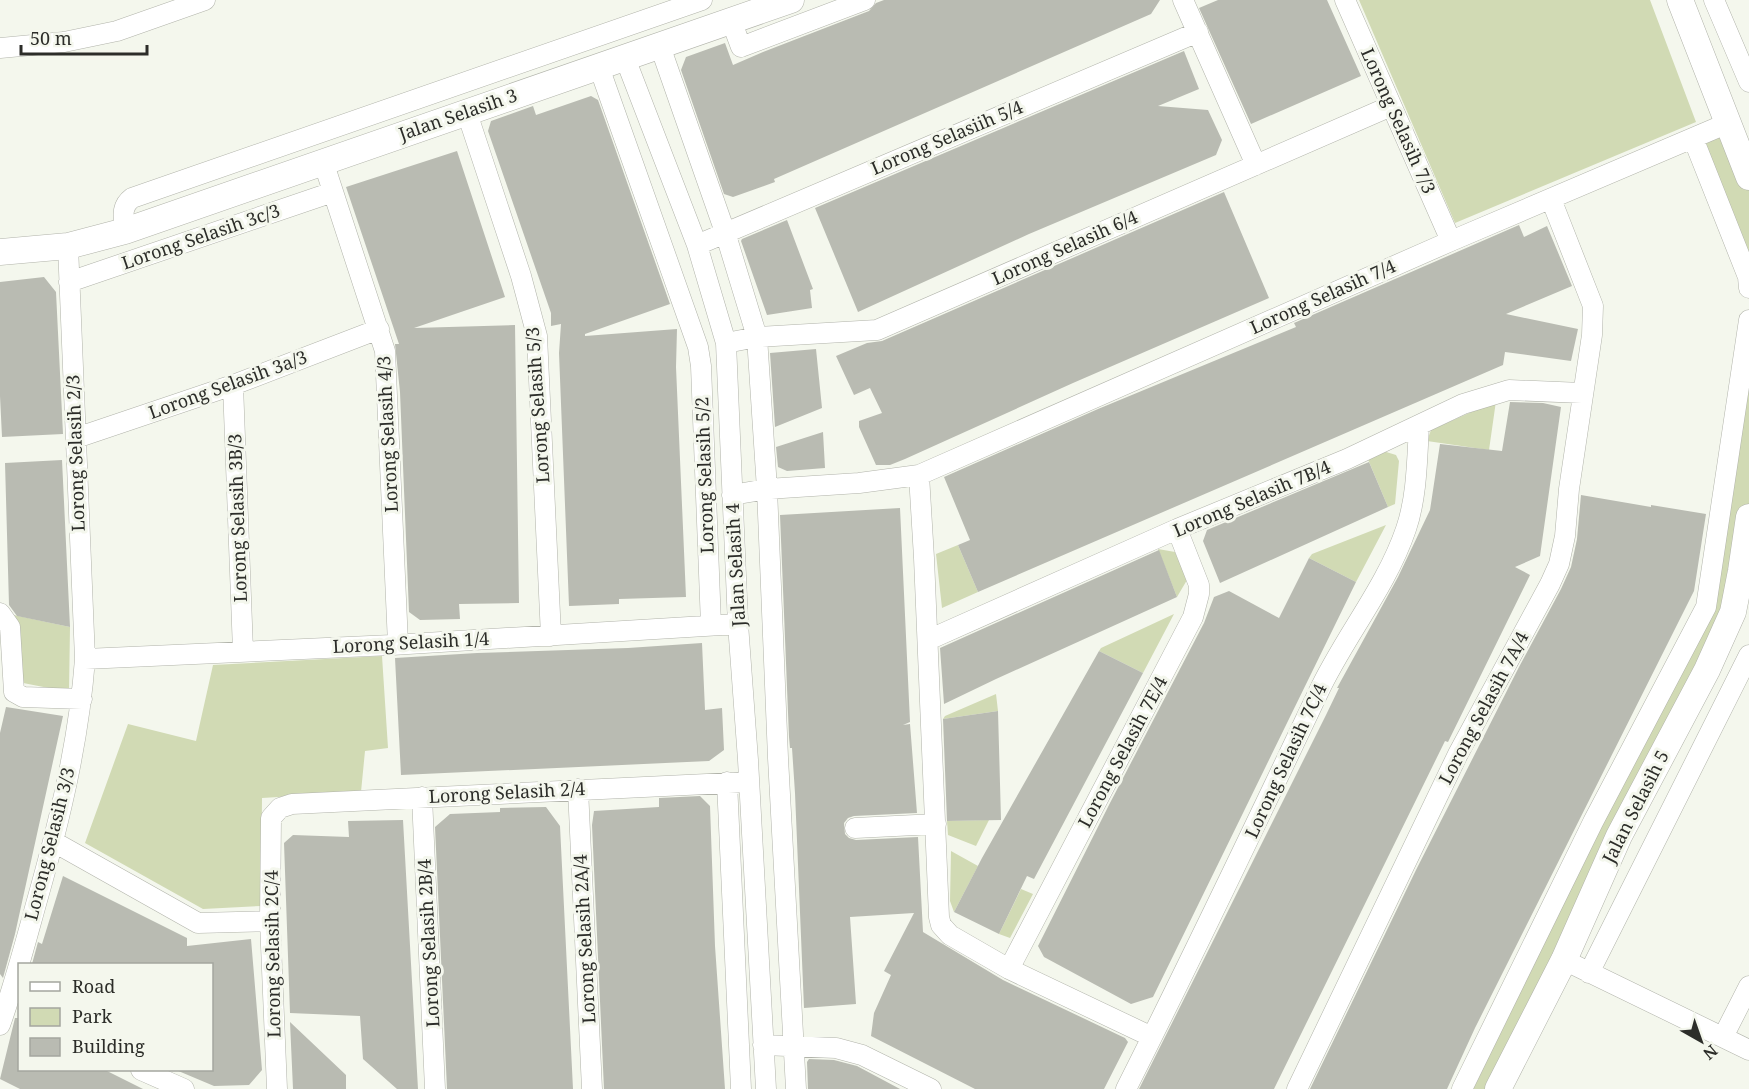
<svg xmlns="http://www.w3.org/2000/svg" width="1749" height="1089" viewBox="0 0 1749 1089" font-family="'Noto Serif',serif">
<rect width="100%" height="100%" fill="#f4f7ed"/>
<path fill="#d1dab4" d="M1359,0H1650L1696,122L1455,223Z
M1728,123L1749,177V288L1693,138Z
M1749,320V517L1741,571L1498,1089H1462L1706,607Z
M1496,401L1489,450L1427,441L1431,430Z
M1383,451L1396,455L1399,461L1395,504L1388,507L1367,457Z
M1386,525L1356,582L1309,558L1312,554Z
M958,545L978,592L942,608L936,554Z
M1158,549L1175,552L1187,580L1177,597Z
M9,614L70,627L69,692L13,681Z
M1174,614L1143,673L1099,651L1101,648Z
M382,656L388,748L365,751L361,792L262,798L261,906L203,909L85,843L128,724L196,741L213,665Z
M996,694L998,711L943,719L945,716Z
M989,820L976,846L948,835L947,821Z
M951,851L978,866L954,912L950,901Z
M1021,889L1033,894L1010,938L999,934Z"/>
<path fill="#b9bbb2" d="M884,0H1160L1151,14L774,179L775,182L733,197L724,194L681,70L686,57L725,43L733,65L763,52L869,11L876,3Z
M1218,0H1327L1361,76L1251,124L1199,8Z
M1184,51L1199,89L1158,106L1208,110L1222,140L1216,155L1029,234L858,312L815,208Z
M591,96L598,100L670,304L585,334V336L677,329L676,367L686,597L619,599V604L569,606L559,353L561,324L551,326V313L488,131L491,121L533,106L536,115Z
M457,151L505,297L414,328L515,325L519,603L459,604L460,619L420,620L409,612L400,392L395,344H399L346,187Z
M1224,192L1269,298L1073,383L905,459L890,465H876L859,427V421L882,413L870,388L854,395L836,356L867,343L882,341Z
M787,220L813,289L810,290L812,308L767,315L741,241L742,239Z
M1519,225L1524,237L1547,226L1572,286L1506,314L1578,329L1571,361L1505,352L1503,365L978,592L958,545L970,540L944,477L1098,409L1296,327L1294,323Z
M44,277L56,292L63,434L2,437L0,396V282Z
M816,349L822,408L775,427L770,353Z
M1510,402L1543,403L1561,407L1540,556L1515,567L1530,575L1448,742L1445,741L1274,1089H1139L1326,715L1339,688H1337L1398,577L1430,510L1440,444L1502,451Z
M823,432L825,468L787,471L778,467L776,447Z
M62,460L70,627L17,616L9,605L5,463Z
M1369,462L1388,507L1220,583L1203,541L1207,530Z
M1581,495L1651,507V505L1706,514L1694,591L1475,1028L1447,1089H1310L1416,870L1519,667L1561,589L1571,567L1577,539Z
M900,508L910,722L903,725L910,724L917,813L854,816L848,818L844,823L845,834L849,838L856,840L918,837L923,932L1003,980L1125,1038L1128,1042L1104,1089H975L871,1036L874,1013L891,975L884,971L914,913L850,917L856,1004L804,1008L795,793L792,748H790L789,737L780,515Z
M1159,550L1177,597L996,679L944,704L940,648Z
M1309,558L1356,582L1153,997L1131,1004L1044,957L1038,946L1110,803L1204,623L1214,597L1229,591L1279,618Z
M702,643L705,710L722,708L724,750L709,761L401,775L395,658L477,653L628,648Z
M1099,651L1143,673L1034,879L1027,876L999,934L954,912L982,858Z
M6,707L63,716L15,934L3,978L0,974V733Z
M998,711L1001,820L947,821L943,719Z
M700,796L710,806L715,946L725,1089H604L592,825L594,811L659,807V798Z
M546,807L560,826L573,1089H447L435,827L450,814L500,812V808Z
M403,820L418,1089H397L363,1059L360,1016L290,1013L284,843L293,835L349,837L348,821Z
M63,876L187,938V946L251,939L262,1070L249,1085L214,1086L176,1070H212V964H32L38,942L42,944Z
M15,1018H20V1070H105L143,1089H20L0,1079Z
M290,1022L346,1075V1089H293Z
M809,1059L834,1060L857,1066L900,1089H808L807,1062Z"/>
<g fill="none" stroke-linecap="round" stroke-linejoin="round">
<g stroke="#b1b3aa" stroke-width="21">
<path id="minor" d="M1183,0L1256,165
M1345,0L1451,241
M1714,0L1749,82
M731,20L741,47L865,0
M660,46L725,232L757,337L767,489L778,758L796,1089
M0,48L64,42L117,31L205,0
M625,58L697,245L726,343L738,624L748,760L766,1089
M599,67L698,347L701,366L711,625
M467,113L521,276L537,336L551,636
M1693,138L1748,277L1749,288
M323,161L385,351L398,644
M125,231C124,218 120,207 132,198L702,0
M697,245L1198,32
M69,282L333,192
M726,343L757,337L877,330L1391,106
M233,385L243,651
M76,438L233,385L379,329
M919,475L924,558L939,917L941,925L950,935L1009,969L1152,1037
M732,495L767,489L859,483L919,475L1451,241L1728,123
M0,613L10,627L14,692L23,697L82,699
M928,640L1177,529L1347,459L1463,404L1509,390L1582,393
M85,659L392,645L738,624
M727,782L741,1089
M578,789L592,1089
M422,797L435,1089
M855,828L936,824
M54,842L198,923L270,921
M1564,960L1749,1050
M1009,969L1193,617L1199,594V585L1177,529
M1589,973L1749,655
M0,1025C15,983 26,940 38,897C60,819 79,740 85,659L68,246
M1723,1037L1749,986
M763,1045L836,1048L862,1055L931,1089
M141,1070L184,1089
M277,1089L270,921L271,818L280,808L292,804L749,782
M1126,1089C1192,958 1255,826 1318,693C1344,637 1386,588 1406,529C1417,497 1417,460 1419,426
M1297,1089L1458,754L1550,584L1559,564L1565,536L1569,489L1592,335L1593,306L1551,199
M1462,1089L1593,822L1706,607L1749,320"/>
</g>
<g stroke="#b1b3aa" stroke-width="27">
<path id="tertiary" d="M1680,0L1749,177
M0,252L68,246L125,231L791,0
M1498,1089L1564,960L1619,836L1707,670L1733,612L1741,571L1749,517"/>
</g>
<use href="#minor" stroke="#fff" stroke-width="20"/>
<use href="#tertiary" stroke="#fff" stroke-width="26"/>
</g>
<g text-anchor="middle" stroke-width="6" stroke-linejoin="round" paint-order="stroke">
<g font-size="18" fill="#2c2d29" stroke="#f4f7ed">
<text transform="translate(458 115) rotate(-19)" y="6">Jalan Selasih 3</text>
<text transform="translate(1398 121) rotate(66)" y="6">Lorong Selasih 7/3</text>
<text transform="translate(947 138) rotate(-23)" y="6">Lorong Selasiih 5/4</text>
<text transform="translate(201 237) rotate(-19)" y="6">Lorong Selasih 3c/3</text>
<text transform="translate(1065 248) rotate(-24)" y="6">Lorong Selasih 6/4</text>
<text transform="translate(1323 297) rotate(-24)" y="6">Lorong Selasih 7/4</text>
<text transform="translate(228 385) rotate(-20)" y="6">Lorong Selasih 3a/3</text>
<text transform="translate(538 405) rotate(-94)" y="6">Lorong Selasih 5/3</text>
<text transform="translate(388 434) rotate(-93)" y="6">Lorong Selasih 4/3</text>
<text transform="translate(76 453) rotate(-92)" y="6">Lorong Selasih 2/3</text>
<text transform="translate(705 475) rotate(-92)" y="6">Lorong Selasih 5/2</text>
<text transform="translate(1252 499) rotate(-23)" y="6">Lorong Selasih 7B/4</text>
<text transform="translate(238 518) rotate(-92)" y="6">Lorong Selasih 3B/3</text>
<text transform="translate(736 565) rotate(-93)" y="6">Jalan Selasih 4</text>
<text transform="translate(411 643) rotate(-3)" y="6">Lorong Selasih 1/4</text>
<text transform="translate(1484 708) rotate(-62)" y="6">Lorong Selasih 7A/4</text>
<text transform="translate(1123 752) rotate(-62)" y="6">Lorong Selasih 7E/4</text>
<text transform="translate(1286 761) rotate(-65)" y="6">Lorong Selasih 7C/4</text>
<text transform="translate(507 793) rotate(-3)" y="6">Lorong Selasih 2/4</text>
<text transform="translate(1636 807) rotate(-63)" y="6">Jalan Selasih 5</text>
<text transform="translate(50 844) rotate(-76)" y="6">Lorong Selasih 3/3</text>
<text transform="translate(585 939) rotate(-93)" y="6">Lorong Selasih 2A/4</text>
<text transform="translate(429 943) rotate(-93)" y="6">Lorong Selasih 2B/4</text>
<text transform="translate(273 954) rotate(-91)" y="6">Lorong Selasih 2C/4</text>
</g>
</g>
<rect x="18" y="963" width="195" height="108" fill="#f4f7ed" stroke="#a4a69f" stroke-width="1.5"/>
<rect x="30" y="982" width="30" height="9" fill="#ffffff" stroke="#a4a69f" stroke-width="1.5"/>
<text x="72" y="993" font-size="18" fill="#2c2d29">Road</text>
<rect x="30" y="1008" width="30" height="18" fill="#d1dab4" stroke="#a4a69f" stroke-width="1.5"/>
<text x="72" y="1023" font-size="18" fill="#2c2d29">Park</text>
<rect x="30" y="1038" width="30" height="18" fill="#b9bbb2" stroke="#a4a69f" stroke-width="1.5"/>
<text x="72" y="1053" font-size="18" fill="#2c2d29">Building</text>
<g transform="translate(1701 1041) rotate(140)" stroke="#f4f7ed" stroke-width="4.5" paint-order="stroke">
<path d="M0-4.5L10 22L0 15L-10 22Z" fill="#2c2d29"/>
<text y="-9" font-size="16" font-weight="bold" text-anchor="middle" fill="#2c2d29">N</text>
</g>
<path d="M21 45v9h126v-9" fill="none" stroke="#2c2d29" stroke-width="3"/>
<text x="30" y="45" font-size="18" fill="#2c2d29" stroke="#f4f7ed" stroke-width="4.5" paint-order="stroke">50 m</text>
</svg>
